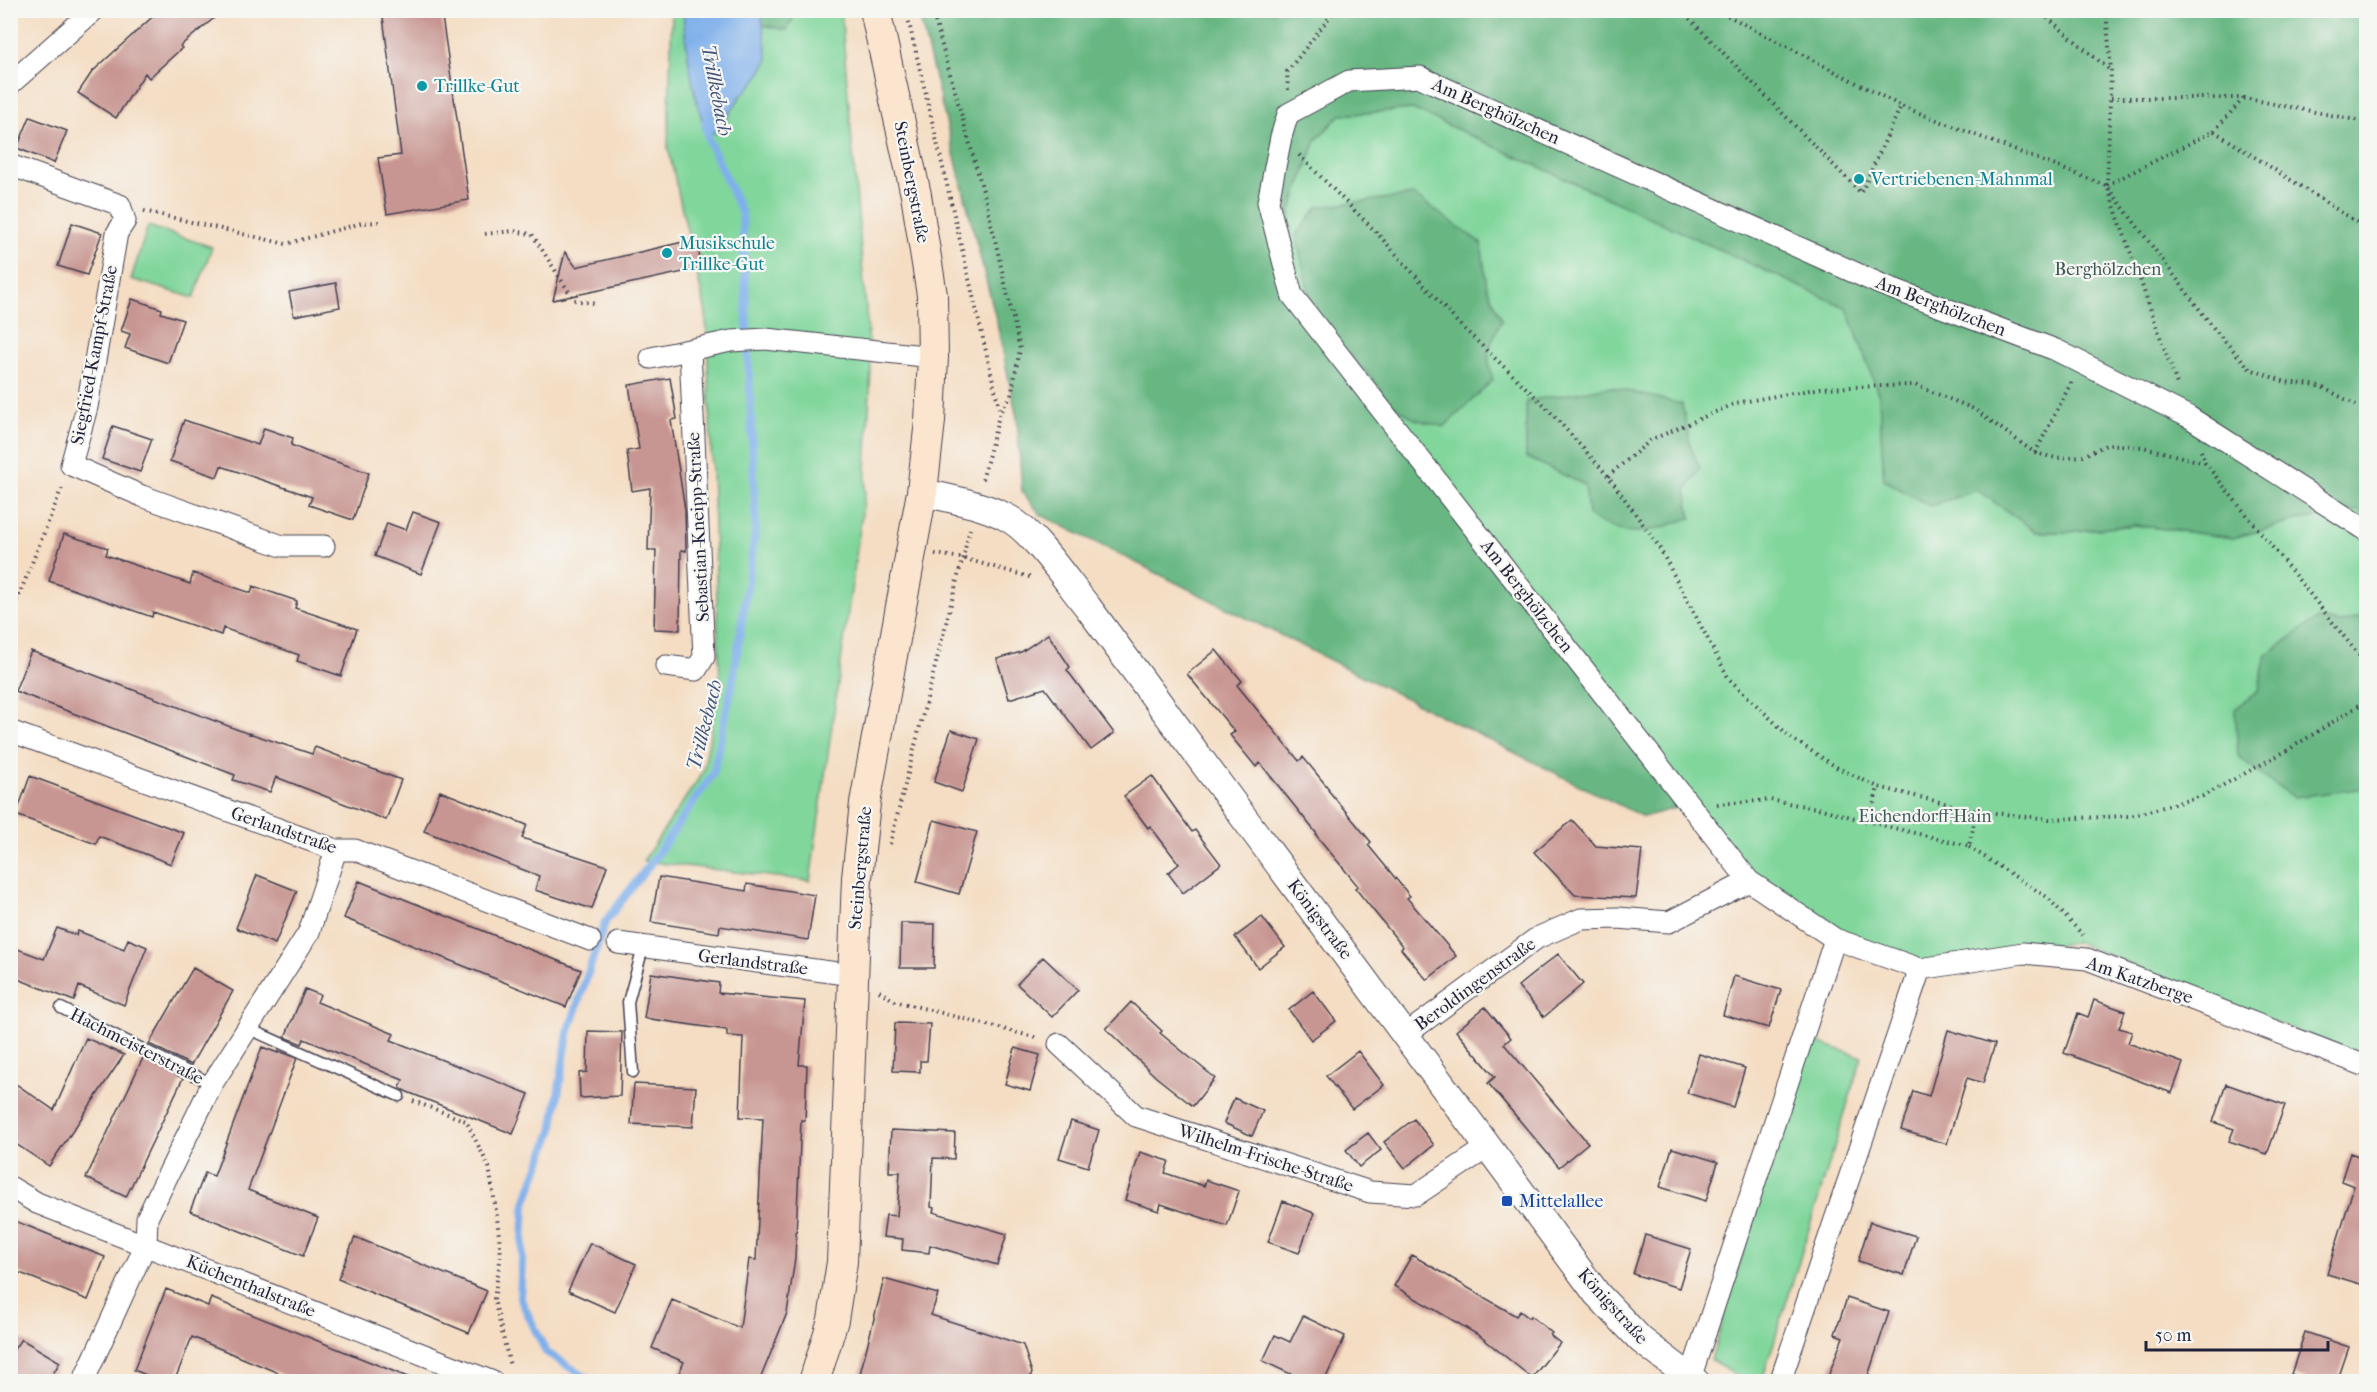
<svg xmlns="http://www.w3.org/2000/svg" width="2377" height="1392" viewBox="0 0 2377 1392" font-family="'IM FELL French Canon',serif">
<rect width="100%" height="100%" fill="#f6f6f2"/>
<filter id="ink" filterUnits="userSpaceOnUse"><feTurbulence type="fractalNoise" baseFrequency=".0167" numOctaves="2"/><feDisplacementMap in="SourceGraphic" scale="12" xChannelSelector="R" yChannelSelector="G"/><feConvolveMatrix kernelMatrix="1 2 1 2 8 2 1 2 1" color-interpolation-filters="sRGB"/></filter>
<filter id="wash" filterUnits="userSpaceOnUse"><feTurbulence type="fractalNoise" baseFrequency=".008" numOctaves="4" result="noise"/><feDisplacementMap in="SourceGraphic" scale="24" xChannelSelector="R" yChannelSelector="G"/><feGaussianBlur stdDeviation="1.35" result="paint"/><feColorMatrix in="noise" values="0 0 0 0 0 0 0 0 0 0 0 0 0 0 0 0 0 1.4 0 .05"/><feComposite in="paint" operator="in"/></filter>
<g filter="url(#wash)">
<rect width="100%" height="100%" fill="#f4ddc3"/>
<path fill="#80d69b" stroke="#517c6b" stroke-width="1.5" d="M672,11H697L786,30L797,11H841L871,369L865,492L810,881L643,861L703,772L720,683L706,313L668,148Z
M1413,109L1848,308L1879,396L1884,480L1930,506L1977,490L2037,532H2068L2135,525L2233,538L2299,520L2359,510L2366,516V1057L2201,994L2077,942L1919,967L1835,937L1750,879L1293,294L1290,212L1316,140L1340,115Z
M148,226L212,247L194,298L131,279Z
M1807,1039L1862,1057L1762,1381H1745L1711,1360Z"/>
<path fill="#68b783" stroke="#456c5f" stroke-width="1.5" d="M697,11H797L787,30Z
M918,11H2366V516L2359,510L2299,520L2233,538L2135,525L2068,532H2037L1977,490L1930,506L1884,480L1879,396L1847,308L1413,109L1340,115L1316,140L1290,212L1293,294L1691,804L1643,817L1041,515L1022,492L1017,418L997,323Z
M1414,195L1481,243L1487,287L1502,320C1489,347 1484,350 1493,380L1444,427L1414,419L1391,403L1384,397L1376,382L1338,343L1313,311L1296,235L1318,207Z
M1611,387L1682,404L1691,448L1700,468L1686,490L1691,518C1649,531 1629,543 1588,515L1585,485L1526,457V401Z
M2366,615V788L2294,797L2265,778L2238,756L2235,709L2258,691L2266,655L2317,619L2341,623Z"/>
<path fill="#80b0eb" stroke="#516993" stroke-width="1.5" d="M683,11H761L768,61L756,80L740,97L717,133L706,132C692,92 686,53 683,11Z"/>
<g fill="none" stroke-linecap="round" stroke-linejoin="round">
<path stroke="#80b0eb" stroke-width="8" d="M593,1382L546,1352L520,1298L525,1203L552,1132L568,1033L605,922L654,859L713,774L732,686L756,528L742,214L708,139L705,124"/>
</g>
<g id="blocks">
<path fill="#c89692" d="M160,10H224L180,46L182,48L149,78L145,73L116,118L78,93L92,72Z
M427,10H441L469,200L387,214L378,158L401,155L383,17Z
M30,117L67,131L54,163L17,148Z
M72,223L102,233L87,275L58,266Z
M696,239L702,268L553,300L565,252L576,267Z
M336,283L340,307L294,316L289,292Z
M132,299L162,309L161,313L183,320L168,363L125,348L130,334L121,331Z
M670,378L677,419L671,420L685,510L686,551L681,550L680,630L654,629L656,550H648L650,488L632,491L627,451L639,449L629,385Z
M184,420L258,445L264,428L293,438L291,445L305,451L369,473L353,520L309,505L312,497L221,466L217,477L170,461Z
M113,426L152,439L140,472L102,459Z
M413,512L441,522L421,574L375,556L387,523L406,530Z
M64,534L108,548L106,555L190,584L193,573L251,593L253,586L297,601L295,608L357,629L341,676L297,661L299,655L223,628L221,635L153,612L152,617L49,581Z
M1048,634L1070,667L1067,670L1114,733L1091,750L1045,688L1009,699L997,659L1021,652Z
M1216,650L1242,681L1237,685L1299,761L1303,757L1329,789L1328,790L1371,842L1368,845L1410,896L1407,898L1456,956L1427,980L1401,949L1403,947L1355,888L1358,886L1316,835L1317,834L1260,763L1256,767L1230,735L1235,732L1187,674Z
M31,651L249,734V733L312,754L315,747L401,780L386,820L276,777L270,792L233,780L235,775L15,691Z
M951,730L979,739L962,792L934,782Z
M30,776L184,833L171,864L99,836L96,844L16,815Z
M1152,776L1192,832L1195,830L1221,864L1183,893L1168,873L1179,864L1150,826L1148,828L1124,796Z
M440,791L527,825L522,838L607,866L592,909L535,890L539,876L424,831Z
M934,820L977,832L959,894L917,882Z
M1572,820L1596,846L1642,850L1636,898L1575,895L1534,852Z
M257,875L297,891L275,944L236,928Z
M659,877L746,891L747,884L815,895L808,940L720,926L719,933L651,922Z
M359,881L581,970L566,1007L344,918Z
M1262,917L1285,947L1258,968L1235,937Z
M901,923L935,924L934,968H900Z
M57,928L76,935L78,931L124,949L128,939L147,947L124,1005L79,986L74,1001L10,976V946L44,959Z
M1558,954L1583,984L1544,1017L1518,986Z
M1043,957L1078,990L1052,1017L1017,984Z
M193,968L233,991L191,1065L149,1044Z
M651,973L719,983L718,993L805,1001L799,1065H807L805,1120H801L795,1258L787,1313L759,1382H675L684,1362L652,1348L672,1300L740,1328L749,1259L756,1260L763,1118L740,1117L743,1037L727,1036V1030L644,1018Z
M1734,976L1781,990L1769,1028L1723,1015Z
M305,989L320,995L317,1002L394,1034L391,1040L529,1094L513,1134L405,1091L400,1088L403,1080L304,1039L302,1044L285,1037Z
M1313,991L1336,1021L1311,1040L1289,1010Z
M2094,1000L2125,1011L2119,1028L2132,1032L2128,1043L2183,1063L2172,1093L2064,1053L2078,1013L2088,1017Z
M1131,1002L1162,1031L1160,1033L1215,1078L1193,1106L1156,1077L1106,1029Z
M1485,1007L1511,1038L1504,1044L1588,1143L1559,1167L1488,1083L1495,1077L1456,1031Z
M895,1023L930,1024L927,1061H920V1072L893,1071Z
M1948,1030L1995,1044L1983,1083L1967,1078L1947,1144L1901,1130L1913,1091L1929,1096Z
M588,1031L622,1032L620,1096L580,1098L579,1073L587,1072Z
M86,1038L124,1055L49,1166L10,1140V1080L54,1110Z
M262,1047L278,1053L279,1051L297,1058L248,1190L318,1218L303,1256L190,1211L205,1173L214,1176Z
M1015,1048L1040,1055L1030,1091L1005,1084Z
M1358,1051L1384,1085L1352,1109L1326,1076Z
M1699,1054L1745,1068L1733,1107L1687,1093Z
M142,1057L183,1078L126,1197L86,1178L143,1058Z
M634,1084L696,1087L693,1127L631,1124Z
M2226,1084L2285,1105L2267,1154L2229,1141L2234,1129L2213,1122Z
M1234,1098L1263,1111L1252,1136L1224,1123Z
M1414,1119L1434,1145L1405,1168L1384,1142Z
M1071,1121L1099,1130L1088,1167L1059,1158Z
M891,1130L955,1133L954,1159L933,1158L931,1207L934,1208L933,1212L1007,1234L997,1265L930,1245L929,1253L902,1250L903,1239L883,1237L886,1215L897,1216L900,1172H889Z
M1368,1133L1381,1150L1359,1167L1346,1150Z
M1672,1148L1718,1162L1706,1201L1660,1187Z
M1140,1152L1169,1161L1165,1173L1204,1186L1206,1180L1239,1191L1227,1226L1161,1204L1159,1211L1125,1200Z
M2350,1153L2367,1159V1286L2327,1274L2354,1186L2341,1181Z
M1283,1201L1314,1213L1299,1253L1268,1242Z
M10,1219L105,1257L88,1300L10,1269Z
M1870,1222L1916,1236L1904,1275L1858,1261Z
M1645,1235L1691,1249L1679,1288L1633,1274Z
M355,1237L487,1291L469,1333L338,1279Z
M590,1243L636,1264L615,1312L568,1291Z
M1412,1255L1516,1316L1520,1311L1529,1318L1531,1316L1552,1333L1550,1335L1560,1343L1532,1378L1480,1336L1394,1286Z
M884,1279L938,1294L931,1315L1023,1345L1032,1373L1028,1382H858Z
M166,1289L208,1306L211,1298L415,1380L414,1382H300L192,1337L174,1382H163L134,1370Z
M1847,1298L1889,1312L1866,1382H1826L1843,1337L1835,1334Z
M1303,1316L1345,1336L1324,1382H1307L1263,1361L1275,1335L1290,1342Z
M2305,1332L2349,1347L2337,1382H2311L2291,1374Z
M21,1339L60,1362L48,1382H10V1355Z"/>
</g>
</g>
<g filter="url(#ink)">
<use href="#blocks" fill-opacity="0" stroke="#423e4f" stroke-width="1.5"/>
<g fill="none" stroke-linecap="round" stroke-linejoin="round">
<g stroke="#423e4f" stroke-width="13">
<path id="service" d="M61,1008L212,1084
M247,1028L399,1096
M633,1072L628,1002L643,948"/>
</g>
<g stroke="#423e4f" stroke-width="23">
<path id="minor" d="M10,84L94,10
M10,165L120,205L125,221L117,233L87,407L71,465L142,496L282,546H324
M651,358L731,341L766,339L933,357
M2366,530L2189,417L2056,350L1880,284L1420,77L1349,81L1288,114L1281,137L1268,202L1292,295L1749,881L1835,939L1920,969L2023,953L2087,959L2366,1066
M666,666L696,670L704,657L690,351
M10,731L336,850H355L590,940
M618,943L852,975
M1405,1035L1537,938L1581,919L1618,918L1669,922L1749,881
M1059,1044L1136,1116L1370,1192L1416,1195L1488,1147
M10,1187L37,1203L493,1382
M83,1382L146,1244L147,1218L212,1084L309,932L336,850
M1689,1382L1835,939
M1780,1382L1920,969"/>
</g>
<g stroke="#423e4f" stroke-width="29">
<path id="tertiary" d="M922,492C950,499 981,504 1006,517C1033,530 1067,582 1087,606L1597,1294L1641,1340L1696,1382"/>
</g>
<g stroke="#423e4f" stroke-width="32">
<path id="secondary" d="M814,1382L833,1320L842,1262L857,878L865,803L922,492L930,421L933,357L932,295L916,195L875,10"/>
</g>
<path stroke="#423e4f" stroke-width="4" stroke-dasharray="1.5 4.5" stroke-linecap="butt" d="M906,10L1000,411
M932,10L987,205L1020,349L1011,396L1000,412L982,481
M1681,10L1861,193L1901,106L2107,186L2215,330L2250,369L2286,382L2320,386L2366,410
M1717,10L1901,106
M2038,10L2111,71
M2106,10L2111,71L2107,186L2178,387
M2348,10L2366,20
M1288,90L1287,72L1335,10
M2111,98H2244L2366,122
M2214,131L2366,228
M1299,155L1377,233L1458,323L1544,405L1608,476L1658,545L1729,679L1791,738L1838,768L1878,787L1977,811L1969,846L1869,822L1878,787
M2107,185L2214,131L2243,99
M144,211L286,244L362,223L379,222
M485,234L513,231L532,234L574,300L597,304
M2201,451L2205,463L2366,664
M2035,453L2072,381
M1608,476L1651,440L1736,403L1821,388L1915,385L1974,409L2035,453L2056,458L2083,456L2108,444L2143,447L2205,463
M935,554L962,558L1033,578
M10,618L63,485
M1717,804L1770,800L1822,809L1869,822
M1977,811L2049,819L2130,816L2203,796L2288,750L2366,701
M890,844L970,529
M1969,847L2047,897L2083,935
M879,991L895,1001L1038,1038
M413,1101L466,1121L489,1167L497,1217L501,1255L494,1299L510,1366"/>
<use href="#service" stroke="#fff" stroke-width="10"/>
<use href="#minor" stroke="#fff" stroke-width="21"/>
<use href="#tertiary" stroke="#fff" stroke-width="27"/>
<use href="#secondary" stroke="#fce5cf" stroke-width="30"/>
</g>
</g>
<g fill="#0f9aa8" stroke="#f6f6f2" stroke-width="2">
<circle cx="422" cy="86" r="6"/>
<circle cx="1859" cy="179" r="6"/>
<circle cx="667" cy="253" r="6"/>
</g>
<rect fill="#1a4fb4" stroke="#f6f6f2" stroke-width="2" x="1501" y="1195" width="12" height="12" rx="3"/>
<g text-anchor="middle" stroke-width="4.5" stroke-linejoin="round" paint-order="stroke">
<g font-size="18" fill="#0d838f" stroke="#f6f6f2" text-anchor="start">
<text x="434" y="92">Trillke-Gut</text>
<text x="1871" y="185">Vertriebenen-Mahnmal</text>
<text x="679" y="249">Musikschule<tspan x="679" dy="21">Trillke-Gut</tspan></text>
</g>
<g font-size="18" fill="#22223b" stroke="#f6f6f2">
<text transform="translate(1496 111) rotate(24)" y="6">Am Berghölzchen</text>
<text transform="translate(912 182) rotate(79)" y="6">Steinbergstraße</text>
<text transform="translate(1941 306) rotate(21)" y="6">Am Berghölzchen</text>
<text transform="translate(94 355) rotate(-79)" y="6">Siegfried-Kampf-Straße</text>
<text transform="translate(698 527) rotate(-93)" y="6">Sebastian-Kneipp-Straße</text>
<text transform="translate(1527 596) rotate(52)" y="6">Am Berghölzchen</text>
<text transform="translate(284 830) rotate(19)" y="6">Gerlandstraße</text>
<text transform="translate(860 868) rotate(-85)" y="6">Steinbergstraße</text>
<text transform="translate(1320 919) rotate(53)" y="6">Königstraße</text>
<text transform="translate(753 962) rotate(7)" y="6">Gerlandstraße</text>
<text transform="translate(2140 980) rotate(19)" y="6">Am Katzberge</text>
<text transform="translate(1475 984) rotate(-36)" y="6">Beroldingenstraße</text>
<text transform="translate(137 1046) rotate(27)" y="6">Hachmeisterstraße</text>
<text transform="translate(1266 1158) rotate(18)" y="6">Wilhelm-Frische-Straße</text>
<text transform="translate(251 1286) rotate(22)" y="6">Küchenthalstraße</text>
<text transform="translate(1613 1306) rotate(48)" y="6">Königstraße</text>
</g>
<g font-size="18" fill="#3e5858" stroke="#f6f6f2">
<text x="2108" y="275">Berghölzchen</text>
<text x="1925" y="822">Eichendorff-Hain</text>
</g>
<g font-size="18" fill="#164399" stroke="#f6f6f2" text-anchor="start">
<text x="1519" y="1207">Mittelallee</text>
</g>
<g font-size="20" font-style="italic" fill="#435479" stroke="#f6f6f2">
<text transform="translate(717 90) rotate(79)" y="7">Trillkebach</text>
<text transform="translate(704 725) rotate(-76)" y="7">Trillkebach</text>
</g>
</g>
<rect width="2377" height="1392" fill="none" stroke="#f6f6f2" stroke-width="36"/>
<path d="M2146 1341v9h182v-9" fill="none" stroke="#22223b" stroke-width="3"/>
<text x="2155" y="1341" font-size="18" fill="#22223b" stroke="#f6f6f2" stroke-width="4.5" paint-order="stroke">50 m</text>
</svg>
